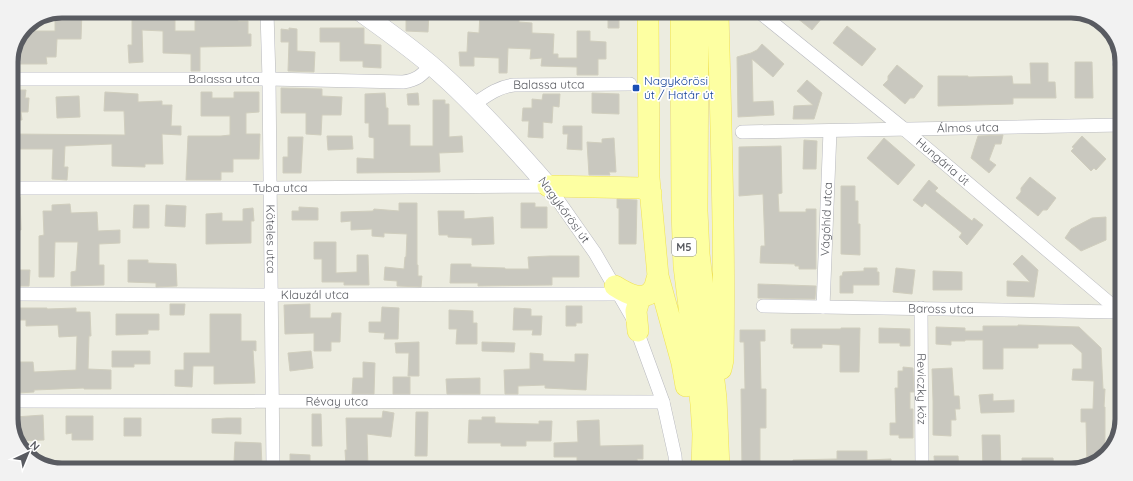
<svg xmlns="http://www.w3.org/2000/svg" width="1133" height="481" viewBox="0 0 1133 481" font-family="Quicksand,sans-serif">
<rect width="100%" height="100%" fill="#ecece0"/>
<path fill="#c9c8bf" stroke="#d0cebe" d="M62,11H82L81,39H57L56,57H46L47,64H11V59L24,31H55V14Z
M153,11H175V31H195V12H238V21H248V34H251V46L200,47V71H191V54L163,53V31L142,30L143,62L129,63L128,45H132V15H153Z
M406,12H429L428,32L406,31Z
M480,13H519V22L532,23V33L554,34L553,54H558V58H577V31H590V41L606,42V59H598V75H577V67L541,66L542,58L530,59L531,49L508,48L507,73H499V58L474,57V66H460L459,52H467L468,32L479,33Z
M608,13H619V28H608Z
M792,14H816L822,18L812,30Z
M847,26L876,49L862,66L833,43Z
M289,28L297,29V51L315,52L314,72L288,71L289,42H281V29L289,30Z
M320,28H364V44L381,45V68L363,67V61H340V42H320Z
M762,44L784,64L773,77L752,59L753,102L773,101L774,115L738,117L737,57L751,53L757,50Z
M1075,62H1092L1093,98H1075Z
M1030,63H1048V82H1055L1056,98H1013V104L938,106V76H968V77L1012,76L1013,84H1031Z
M897,65L923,86L914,98H910L905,104L883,85L888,80V76Z
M807,80L822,93L814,119H793L794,106L813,105L797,91Z
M281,88L322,89V96L342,97L341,115H322L321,135L306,134V113H281Z
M11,90H26L25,98H29L28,112H21L22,120H11Z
M105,92L138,94V102L162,101V105H172L171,126H181V135L162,134L163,164H145V167L112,166V144L65,146L64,167H68L67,180L52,179L53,149H18V144H11V134L125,135L124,111H104Z
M201,92H212V98H234V92H259V112L246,113V134H260L259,159H233V172H221V180H186L188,136H221L230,135V116H201Z
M385,93L386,108H388V125H410V146H433V100H445V104H449V137L462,136L463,152L439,153L440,172L357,173V158L374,159V138L369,137V123H365V94Z
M418,93L419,105H408L407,94Z
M592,93L619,94V114L592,113Z
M543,94H560L559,107L553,106L552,123L543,122V138L528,137L529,121H522L523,108H532V99L542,100Z
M79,96L80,117L57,118L56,97Z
M563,126H582V150L567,149L568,134H563Z
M1003,135L1001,144H995L989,160L996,165L989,173L971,158L978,136Z
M327,136H352L353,149L328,150Z
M1082,136L1106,159L1096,170L1094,168L1091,171L1071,151L1074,148L1072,147Z
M288,137H303L301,173H283V157H288Z
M614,138L616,172H609L610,175H589L587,142L602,143V139Z
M884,138L915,165L898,185L867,158Z
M804,140L817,141L816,169H803Z
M781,146L782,193L778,194L779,212H806V209H816V269H799V266H795V264L760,263L761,246H765L763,194L739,196V147Z
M1030,177L1056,198L1047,210H1043L1038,216L1016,198L1021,192V188Z
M929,180L938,188L935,191L972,221L974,218L983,225L967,245L959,237L962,233L925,203L922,207L913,200Z
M841,186H855V201H858V224H860V255L841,254Z
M11,197H20L21,230H11Z
M617,199L637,200L636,244H619V208H617Z
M399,203H417V265H418V276H422L421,287L397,286V281L384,280L385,267L404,269L405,257H406L407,234L384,233V237L372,236V229L351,230V221L341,222V212L373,211L374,209L399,211Z
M521,203H535V207H547V228H521Z
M70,204L71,213L97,212L98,231L120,230V243L99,244V265H104V285L71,286V272L76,271L78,242H55L54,277H39V236L44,235L43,211H52V205Z
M134,205H149V228H133Z
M166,205L186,206L185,227L165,226Z
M299,207L318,208V220H292V211H299Z
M253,208L254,221H251V243L206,244V214L222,213V221H243V209Z
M438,211H464V219L493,217L494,244L472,245V238L448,237V235H439Z
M1106,217V240L1081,251L1065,238L1071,229L1092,218Z
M314,242H336V273L357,272V255H368L369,285H344V282H322V259H314Z
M1022,255L1038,270L1034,297L1007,296V281L1030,282L1013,264Z
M550,256H579V277H552V285L478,286V283H450L451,264H471V267L505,268V269H529L528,257Z
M128,260H148V263L176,264L177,286L156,287V283L128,282Z
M864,268H877V272H879V285H853V293H840V276H842L843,272L864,271Z
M896,268L915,270L912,294L893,292Z
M20,270H30L29,286H20Z
M933,271L962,272V290H933Z
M758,284L816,286L815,299L758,298Z
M170,304H185L184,315H170Z
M310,304V318H331L332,313H341L340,342H331V351H314V333L285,334L284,305Z
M566,306H582V323H576V326H566Z
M382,307L399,308L398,339H384L385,333L369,332V322H381Z
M11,308H47V309L76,308V312H90L91,336H89L88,369L111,370V389H84V388L34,390V392L18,393V388H11V372H19L18,362H33L34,372L76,370L77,336L59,337L58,325L26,326V320H11Z
M514,308L531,309V316H542L541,335H532L533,330H513Z
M449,310L473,311V323H477V344H456L457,329H449Z
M116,314H159V330H148V334L116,335Z
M210,314H241V341H256V351L253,350L255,383L214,384V366H193L192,387L175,386V370H184V353H210Z
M1018,325L1079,327L1101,348L1103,389H1105L1104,407H1105V454L1099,461L1087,465L1086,422H1081V409H1093L1094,381L1072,380L1073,369H1082V353L1072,344H1038V348H1003V369H983V340H965V341H951V345L936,344V327L965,328V331H983V326H1018Z
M841,328H860L859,372H840V345L822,344V348H793L794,344H791V329H841Z
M879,328L910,329V346H900V343H879Z
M740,330H765V341H760L761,389H766V428H760V469H742L741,389H745L744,342H740Z
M419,342V376H408L409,353H396L395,343Z
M482,342L515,343L514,352L482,351Z
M112,351H150V364H134V367H112Z
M311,351L313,368L290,371L288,353Z
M530,353L543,354V361L575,362V354H588L586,390L545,388V385L518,386V394H505L504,370L530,369Z
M363,362L375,363L374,394H352L353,378H363Z
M903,367L913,368L914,392H910V409H913V438H899V435H890V423H896L895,388H898V371H903Z
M952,368L954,396H959L960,409H955L956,420H951V436L933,435V401L932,369Z
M393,377H410V394H393Z
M480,378V394H447L446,379Z
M993,394V401L1014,400V412L981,413L979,395Z
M383,411L394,413L391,437L367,434L368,467H346L345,450H347L346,418H382Z
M416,412H428L427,456H415Z
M312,414H321L322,446H312Z
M43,415L44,440L18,441L16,434L15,417Z
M66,416H93V440H72V433L66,434Z
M482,417H495V423L539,424V421H552L551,441H526V446H501V443H468L469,420H482Z
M124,418H141V436H124Z
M227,418H241V434L212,433V419Z
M599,420L600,446L643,445V459H637L638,468H577V457H554V443L578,442L577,421Z
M982,435H1000L1001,470H983Z
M235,442L261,443L262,467H243V462H234Z
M837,451H867V460L891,459V469H793V460L837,459Z
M290,454L310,455V467H290Z
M934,456H958L959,470L935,469Z
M1022,458H1053L1054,470H1022Z"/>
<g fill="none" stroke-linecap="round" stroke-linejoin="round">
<g stroke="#b8b9bf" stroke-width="14">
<g id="street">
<path id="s1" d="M267,12L269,79L273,467"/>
<path id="s2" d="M763,15L904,129L1119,311"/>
<path id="s3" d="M11,79H269L403,82C417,80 421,76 431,65"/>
<path id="s4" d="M473,105C486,96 497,87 514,85L630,84"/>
<path id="s5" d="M742,132L1121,125"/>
<path id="s6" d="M11,188H270L548,186L595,253L632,317L663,402L675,456L676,469"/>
<path id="s7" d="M11,294L271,295L619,294"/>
<path id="s8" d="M763,306L1119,312"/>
<path id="s9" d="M823,307L830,131"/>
<path id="s10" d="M921,308L922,469"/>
<path id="s11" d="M11,401L663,402"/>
</g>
</g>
<g stroke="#b9bbc2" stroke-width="20">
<path id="secondary" d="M361,12C388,32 416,51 441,74C479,108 514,147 548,186
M1122,62V59"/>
</g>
<g stroke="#f0e254" stroke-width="22">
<path id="primary" d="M648,13L649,178L658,276L682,363L686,386
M681,13L682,211L684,266L701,404L703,434L702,469
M698,13L697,211L699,254L716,398L719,469
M718,13C721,129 725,244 723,360L721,369
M548,186L642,188L651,193
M615,286C626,293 645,304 654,288C656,285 656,279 658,276
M638,331L636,311L640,297"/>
</g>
<use href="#street" stroke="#fff" stroke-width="13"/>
<use href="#secondary" stroke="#fff" stroke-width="19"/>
<use href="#primary" stroke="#fdffa2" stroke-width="21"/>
</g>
<rect fill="#1a4fb4" stroke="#fff" stroke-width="1.5" x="632" y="84" width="8" height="8" rx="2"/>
<g text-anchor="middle" stroke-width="3.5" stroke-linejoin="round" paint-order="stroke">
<rect fill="#fff" stroke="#8b8c90" stroke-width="1" x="672" y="238" width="24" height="18" rx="3"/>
<g font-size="11" font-weight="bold" fill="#595b61">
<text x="684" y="251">M5</text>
</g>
<g font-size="12" fill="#595b61" stroke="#fff">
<text dy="4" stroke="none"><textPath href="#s3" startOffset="213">Balassa utca</textPath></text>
<text dy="4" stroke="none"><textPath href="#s4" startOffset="81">Balassa utca</textPath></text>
<text dy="4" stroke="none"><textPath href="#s5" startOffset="226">Álmos utca</textPath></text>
<text dy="4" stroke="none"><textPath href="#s2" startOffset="232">Hungária út</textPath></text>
<text dy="4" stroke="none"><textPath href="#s6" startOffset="269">Tuba utca</textPath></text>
<text transform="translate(564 210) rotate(54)" y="4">Nagykőrösi út</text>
<text dy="4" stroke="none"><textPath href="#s9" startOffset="88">Vágóhíd utca</textPath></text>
<text dy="4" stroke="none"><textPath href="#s1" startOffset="227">Köteles utca</textPath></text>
<text dy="4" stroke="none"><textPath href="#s7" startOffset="304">Klauzál utca</textPath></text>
<text dy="4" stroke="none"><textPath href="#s8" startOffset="178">Baross utca</textPath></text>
<text dy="4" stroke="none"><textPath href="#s10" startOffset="81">Reviczky köz</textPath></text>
<text dy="4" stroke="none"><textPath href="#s11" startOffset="326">Révay utca</textPath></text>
</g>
<g font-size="12" fill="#164399" stroke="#fff" text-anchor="start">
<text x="644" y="85">Nagykőrösi<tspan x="644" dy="14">út / Határ út</tspan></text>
</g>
</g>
<path d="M0 0H1133V481H0ZM62 18H1071A44 44 0 0 1 1115 62V419A44 44 0 0 1 1071 463H62A44 44 0 0 1 18 419V62A44 44 0 0 1 62 18Z" fill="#f2f2f2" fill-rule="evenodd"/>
<path fill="none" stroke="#595b61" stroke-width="5" d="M62 18H1071A44 44 0 0 1 1115 62V419A44 44 0 0 1 1071 463H62A44 44 0 0 1 18 419V62A44 44 0 0 1 62 18Z"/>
<g transform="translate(28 453) rotate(44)" stroke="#ffffff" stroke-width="3" paint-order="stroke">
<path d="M0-3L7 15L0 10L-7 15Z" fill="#595b61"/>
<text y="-6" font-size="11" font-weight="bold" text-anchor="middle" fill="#595b61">N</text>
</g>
</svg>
